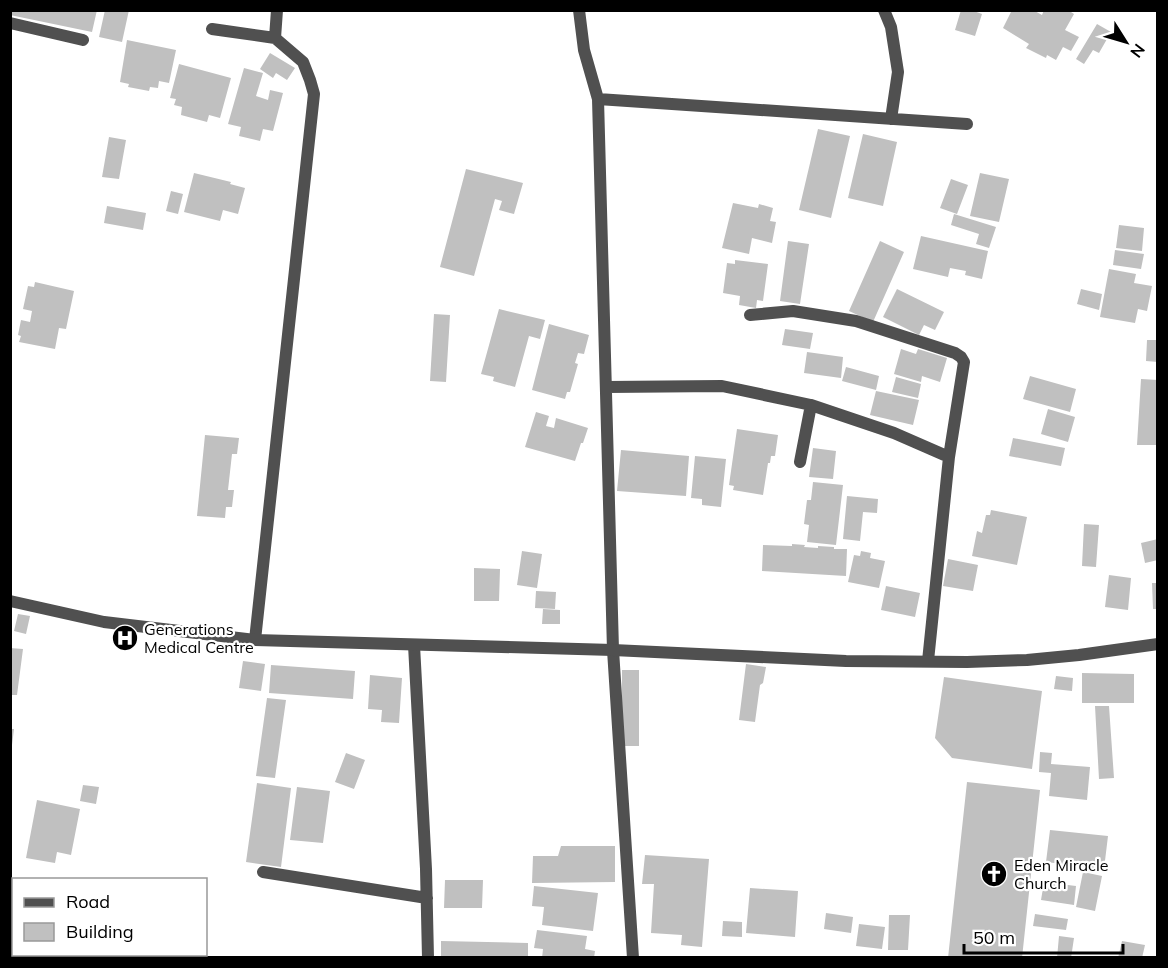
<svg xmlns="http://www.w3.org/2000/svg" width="1168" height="968" viewBox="0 0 1168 968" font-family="Mulish,sans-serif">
<rect width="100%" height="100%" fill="#fff"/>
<path fill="#c0c0c0" d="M10,10H97L92,32L10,15Z
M105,10H129L122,42L99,37Z
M961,10H971L982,14L975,36L955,30Z
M1012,10H1033L1042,15L1044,10H1068L1074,14L1065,30L1079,37L1071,51L1063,47L1056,60L1047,55L1046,58L1026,48L1029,44L1003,28Z
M1097,24L1111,32L1099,53L1093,50L1084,64L1076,59Z
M127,40L176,50L169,83L159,81L158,88L150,87L149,91L128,87L129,84L120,82Z
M270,53L295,68L287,80L276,73L273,78L260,69Z
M179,64L231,78L220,118L209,115L207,122L181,115L182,107L174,105L176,99L170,98Z
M244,68L263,73L256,96L268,100L270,90L283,93L273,131L263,129L260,141L239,136L241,127L228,124Z
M818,129L850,136L831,218L799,210Z
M863,134L897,142L883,206L848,198Z
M109,137L126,140L119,179L102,177Z
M466,169L523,183L514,214L499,210L502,201L495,199L474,276L440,267Z
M194,173L231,182L230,184L245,188L238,214L223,210L220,221L184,212Z
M980,173L1009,179L999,222L970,216Z
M951,179L968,185L957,214L940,208Z
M171,191L183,194L178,214L166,211Z
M733,203L758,208L759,204L773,208L770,221L776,222L772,243L752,238L749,254L722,248Z
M107,206L146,213L143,230L104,223Z
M954,214L996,227L989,248L976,244L979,234L951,225Z
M1119,225L1144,228L1142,251L1116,248Z
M921,236L988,251L982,279L965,275L966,271L950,268L948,277L913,269Z
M788,241L809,244L800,304L780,301Z
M880,241L904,252L873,322L849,311Z
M1115,250L1144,254L1141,269L1113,265Z
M735,260L768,264L763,301L757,300L756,308L739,305L740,296L723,293L727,263L735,264Z
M1109,269L1136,274L1134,283L1152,286L1147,311L1138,309L1135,323L1100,317Z
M35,282L74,291L66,329L59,328L55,349L19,342L21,336L18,335L21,320L30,322L32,311L23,309L28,286L34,287Z
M897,289L944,312L935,330L924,325L919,335L883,317Z
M1081,289L1102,294L1099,310L1077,304Z
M499,309L545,320L540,339L529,336L515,387L493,381L494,377L481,374Z
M434,314L450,315L446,382L430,381Z
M549,324L589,335L584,354L578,353L575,363L578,364L570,392H567L565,399L532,390Z
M785,329L813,333L810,349L782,345Z
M1147,340H1158V362L1146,361Z
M901,349L916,354L918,349L947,358L940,382L922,376L921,382L894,374Z
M807,352L843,357L841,378L804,373Z
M846,367L879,376L876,390L842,381Z
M1030,376L1076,389L1070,412L1023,399Z
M896,377L921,384L918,398L892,392Z
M1141,379L1158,380V445H1137Z
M876,391L919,400L913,425L870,415Z
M1048,409L1075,417L1068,442L1041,434Z
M536,412L549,416L546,426L554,428L556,418L588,428L583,443H581L575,461L525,447Z
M737,429L778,435L775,456H771L770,463H768L763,495L733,490L734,486L729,485Z
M205,435L239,438L237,454H232L228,490H234L232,507H226L225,518L197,516Z
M1013,438L1065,448L1061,466L1009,456Z
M813,448L836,451L833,479L809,477Z
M621,450L689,456L686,496L617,491Z
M695,456L726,459L721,507L702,505V499L691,498Z
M813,482L843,485L836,545L807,542L809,525L804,524L807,500H811Z
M847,496L878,499L877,513L863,512L860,541L843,539Z
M991,510L1027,517L1017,565L972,556L977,531L982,533L986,515H990Z
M1084,524L1099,525L1096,567L1082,566Z
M1158,539V560L1145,563L1141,543Z
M792,544L805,545L804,547L818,548V546L834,547V549H847L846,576L762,571L763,545L792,546Z
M522,551L542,554L537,588L517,585Z
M861,551L871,553L870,558L885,561L879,588L848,582L854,555L860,556Z
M948,559L978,565L973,591L943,586Z
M474,568L500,569L499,601H474Z
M1109,575L1131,578L1128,610L1105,607Z
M1152,583H1158V609H1153Z
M886,586L920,593L915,617L881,610Z
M536,591L556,592L555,609L535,608Z
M543,609L560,610V624H542Z
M18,614L30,616L26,634L14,631Z
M10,648L23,649L17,695H10Z
M243,661L265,664L261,691L239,688Z
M746,664L766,667L763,683L760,685L755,722L739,720Z
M271,665L355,671L353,699L269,693Z
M622,670H639V746H622Z
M1082,673L1134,674V703H1082Z
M370,675L402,678L399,723L381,722L382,710L368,709Z
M1056,676L1073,678L1072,691L1054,689Z
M944,677L1042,691L1032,769L952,758L935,738Z
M267,698L286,700L275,778L256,776Z
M1095,706H1109L1114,778L1099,779Z
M10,729H14L12,745H10Z
M1040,752L1052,753L1051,764L1090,767L1087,800L1049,796L1051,773L1039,772Z
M346,753L365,760L354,789L335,782Z
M967,782L1040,790L1022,958H948Z
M257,783L291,788L281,867L246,862Z
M83,785L99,787L96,804L80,801Z
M297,787L330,791L323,843L290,840Z
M37,800L80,809L71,855L57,852L55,863L26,858Z
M1050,830L1108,836L1104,869L1046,862Z
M561,846H615V882L532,883L533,856H558Z
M645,855L709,859L702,947L681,945L682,935L651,933L654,884H642Z
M1083,872L1102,876L1095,911L1076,907Z
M445,880H483L482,908H444Z
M1044,882L1076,886L1074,905L1041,900Z
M534,886L598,893L593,931L542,925L544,907L532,906Z
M750,888L798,891L795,937L746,933Z
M826,913L853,917L851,933L824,929Z
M1035,914L1068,919L1066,930L1033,926Z
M889,915H910L908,950H888Z
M723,921L742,922V937L722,936Z
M859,924L885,927L882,949L856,946Z
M537,930L587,936L585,949L595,951L594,958H542L543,949L534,948Z
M1059,936L1074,938L1071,958H1057Z
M441,941L528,943V958H441Z
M1122,941L1145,945L1142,958H1118Z
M140,954H188V958H140Z"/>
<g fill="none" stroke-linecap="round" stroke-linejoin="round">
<path stroke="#505050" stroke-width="12" d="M579,10L584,50L598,99L613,650L633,958
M884,10L891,27L898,72L891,119
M10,23L83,40
M212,29L275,38L303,62L310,80L314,94L255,640
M275,38L277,10
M598,99L967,124
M750,315L793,311L856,321L955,353L961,357L964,362L949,457L928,661
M607,387L722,386L811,405L894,433L949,457
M800,462L811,405
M414,645L426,869L428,958
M263,872L427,898"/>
<path stroke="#505050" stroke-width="12" d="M10,601L104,622L255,640L613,650L846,661L967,662L1027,660L1079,655L1158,644"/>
</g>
<defs>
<g id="hospital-disc" transform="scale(1.35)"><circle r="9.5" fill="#000" stroke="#fff"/><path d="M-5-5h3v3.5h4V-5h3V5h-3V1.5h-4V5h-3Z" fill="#fff"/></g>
<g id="church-disc" transform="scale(1.35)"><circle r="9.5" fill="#000" stroke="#fff"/><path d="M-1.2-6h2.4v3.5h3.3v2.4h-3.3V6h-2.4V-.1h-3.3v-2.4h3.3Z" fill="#fff"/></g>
</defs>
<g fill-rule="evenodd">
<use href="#hospital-disc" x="125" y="638"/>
<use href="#church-disc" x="994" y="874"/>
</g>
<g text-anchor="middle" stroke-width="4.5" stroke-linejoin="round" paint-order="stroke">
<g font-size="16" fill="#000" stroke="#fff" text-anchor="start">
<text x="144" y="635">Generations<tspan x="144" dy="18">Medical Centre</tspan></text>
<text x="1014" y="871">Eden Miracle<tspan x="1014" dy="18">Church</tspan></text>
</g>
</g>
<rect width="1168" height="968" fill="none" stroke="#000000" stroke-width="24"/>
<rect x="12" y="878" width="195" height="78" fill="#ffffff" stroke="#999999" stroke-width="1.5"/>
<rect x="24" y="898" width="30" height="9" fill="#505050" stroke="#999999" stroke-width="1.5"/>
<text x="66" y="908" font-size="18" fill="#000000">Road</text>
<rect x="24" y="923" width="30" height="18" fill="#c0c0c0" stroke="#999999" stroke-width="1.5"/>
<text x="66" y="938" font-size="18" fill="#000000">Building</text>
<g transform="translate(1126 42) rotate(127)" stroke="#ffffff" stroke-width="4.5" paint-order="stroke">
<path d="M0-4.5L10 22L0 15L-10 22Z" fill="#000000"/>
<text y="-9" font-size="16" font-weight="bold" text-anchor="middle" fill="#000000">N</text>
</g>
<path d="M964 944v9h159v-9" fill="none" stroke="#000000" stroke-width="3"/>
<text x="973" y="944" font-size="18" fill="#000000" stroke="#ffffff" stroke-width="4.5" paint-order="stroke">50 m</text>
</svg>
